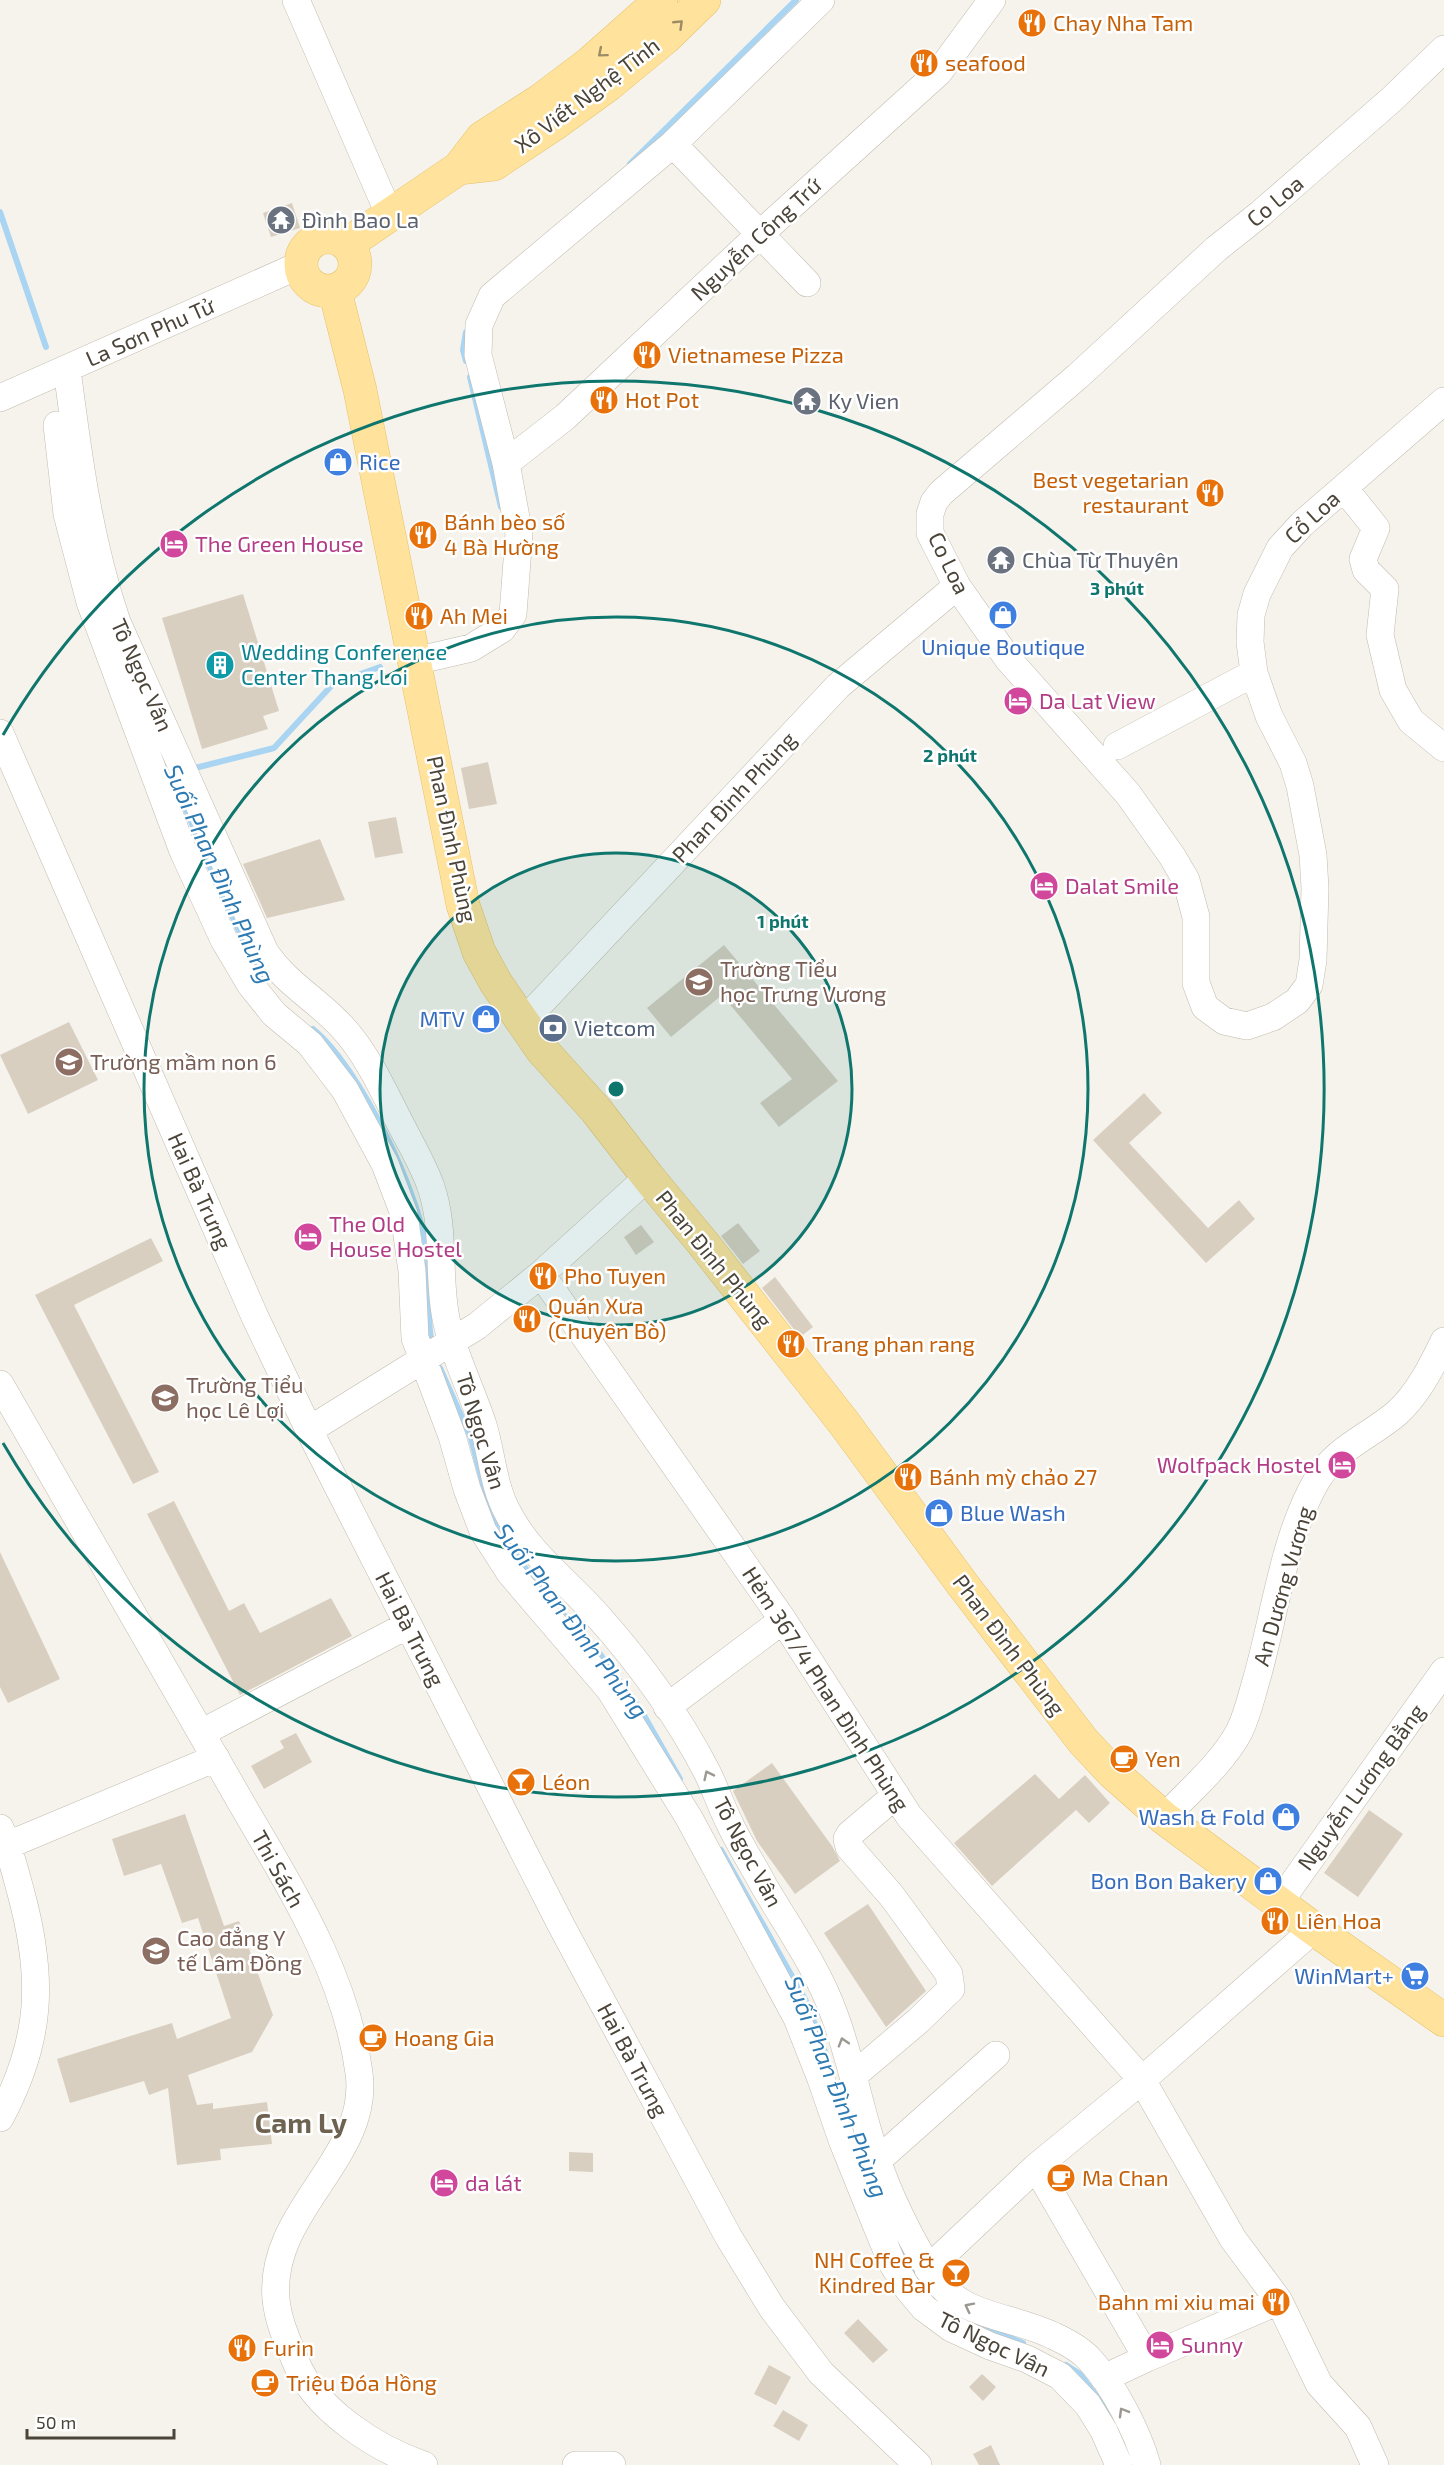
<svg xmlns="http://www.w3.org/2000/svg" width="1444" height="2465" viewBox="0 0 1444 2465" font-family="'Exo 2',sans-serif">
<rect width="100%" height="100%" fill="#f6f3ec"/>
<g fill="none" stroke-linecap="round" stroke-linejoin="round">
<path stroke="#a9d4f2" stroke-width="6" d="M630,164L796,0
M0,212L46,347
M466,332L463,350L466,361
M470,377L501,507
M195,768L274,748L333,684L380,667
M177,788L215,879L260,976
M313,1029C359,1066 421,1195 427,1254C430,1284 426,1314 432,1345
M440,1368L471,1438L491,1515L500,1534L539,1586
M561,1612L597,1650L642,1712L680,1779
M721,1850L807,2003L831,2068
M893,2232L918,2280L934,2300
M948,2309L962,2318L1023,2343
M1066,2365L1080,2374L1109,2413
M1115,2425L1131,2462"/>
</g>
<path fill="#d8cfc1" d="M292,203L300,228L271,237L263,213Z
M243,594L279,711L263,716L268,729L202,749L162,618Z
M488,762L497,804L469,809L461,768Z
M396,817L403,853L375,858L368,822Z
M320,839L345,900L267,918L243,864Z
M724,945L838,1081L779,1127L760,1103L792,1079L722,995L671,1037L647,1008Z
M69,1022L98,1080L28,1114L0,1055Z
M1144,1093L1162,1113L1129,1143L1208,1228L1239,1200L1255,1219L1206,1263L1093,1140Z
M738,1223L760,1251L743,1264L721,1236Z
M641,1225L654,1242L636,1255L624,1237Z
M151,1238L163,1261L74,1305L159,1472L133,1484L35,1295Z
M775,1277L813,1327L800,1337L762,1288Z
M174,1501L229,1611L244,1603L260,1633L331,1598L352,1636L240,1695L147,1514Z
M0,1552L60,1679L8,1703L0,1687Z
M296,1733L312,1762L264,1789L251,1766L284,1748L280,1741Z
M772,1763L832,1846L840,1861L795,1894L757,1841L733,1791Z
M1035,1774L1059,1799L1085,1775L1110,1803L1089,1823L1076,1810L992,1886L954,1843Z
M1369,1810L1403,1834L1358,1897L1324,1873Z
M185,1814L224,1926L239,1921L273,2015L252,2052L188,2075L197,2105L213,2103V2109L267,2102L272,2144L220,2149L221,2160L177,2165L168,2088L149,2095L144,2081L70,2103L57,2059L172,2023L177,2039L231,2018L198,1918L182,1923L161,1864L124,1876L112,1839Z
M868,1904L926,1991L886,2027L824,1933Z
M569,2152L593,2153V2172L569,2171Z
M858,2319L888,2350L873,2363L844,2333Z
M769,2365L791,2377L776,2405L754,2394Z
M982,2374L996,2387L983,2401L969,2387Z
M783,2410L808,2425L799,2441L773,2426Z
M991,2445L1000,2465H979L973,2454Z"/>
<g fill="none" stroke-linecap="round" stroke-linejoin="round">
<g stroke="#c2bbae" stroke-width="28">
<path id="minor" d="M296,0L390,216
M1444,49L1391,100L1260,214L1216,249L1078,376L941,493L934,502L930,514V533L957,586L1008,659L1128,794L1172,856L1186,880L1196,917V983L1205,1007L1224,1021L1247,1026L1273,1017L1297,1001L1309,985L1313,960L1315,888L1313,855L1300,786L1293,763L1269,716L1254,673L1250,642L1251,615L1257,594L1280,548L1302,524L1444,401
M673,144L807,283
M67,369C78,455 89,540 117,622L265,952C287,985 317,999 343,1028C367,1054 383,1090 399,1121C410,1143 423,1164 431,1187C445,1228 438,1271 445,1313C450,1347 472,1391 483,1425C492,1454 493,1486 508,1513C529,1554 567,1581 597,1615C639,1662 678,1716 707,1772C715,1788 721,1806 729,1822C739,1844 753,1865 764,1886C788,1927 818,1969 834,2014C848,2051 856,2090 867,2128C880,2176 903,2226 929,2269C959,2320 1007,2313 1054,2336C1067,2342 1082,2350 1091,2361C1114,2386 1138,2433 1147,2465
M0,398L300,265
M57,425L67,514L90,602L183,851L224,940L250,984L274,1014L310,1044L345,1090L385,1164L404,1214L412,1271L415,1338L452,1436L467,1489L483,1531L510,1573L610,1690L689,1818L797,2018L821,2079L842,2140L875,2222L892,2263L908,2289L924,2308L951,2328L990,2346L1027,2359L1060,2376L1088,2405L1104,2431L1119,2465
M506,463L565,417L760,234L939,72L992,0
M1344,488L1376,528L1363,559L1366,570L1385,589L1380,635L1393,690L1411,721L1444,748
M415,661L471,648L502,629L513,614L519,534L506,463L478,355L479,325L492,296L673,144L821,0
M0,733L255,1317L309,1430L561,1925L728,2236L772,2308L821,2373L918,2465
M1117,746L1254,673
M523,1022L838,686L957,586
M541,1274L783,1620L909,1816L1142,2080L1233,2239L1279,2301L1319,2384L1358,2427L1375,2465
M0,1384C77,1518 155,1651 231,1785C283,1877 345,1967 359,2073C371,2158 268,2210 276,2299C278,2321 287,2340 295,2360C314,2409 376,2449 424,2465
M309,1430L477,1326L541,1274L648,1177
M667,1707L783,1620
M203,1732L408,1625
M1164,1818C1189,1791 1221,1765 1239,1732C1247,1716 1251,1698 1256,1681C1275,1616 1283,1538 1317,1480C1335,1449 1370,1436 1397,1413C1418,1394 1432,1366 1444,1341
M0,1828C10,1849 15,1871 21,1893C44,1978 42,2040 0,2118
M8,1845L216,1758
M1279,1903L1444,1671
M853,2076L918,2021L951,1989L949,1974L891,1895L849,1847L847,1839L850,1834L896,1795
M877,2161L996,2055
M1036,2167L1147,2358L1104,2378
M928,2269L1036,2167L1142,2080L1314,1929
M1147,2358L1279,2301
M576,2465H612"/>
</g>
<g stroke="#e6c16a" stroke-width="34">
<path id="major" d="M459,168L494,164L557,122L608,85L665,38L704,0
M301 264a27 27 0 1 1 54 0a27 27 0 1 1-54 0Z
M347,244L459,168L482,138L541,100L590,63L661,0
M335,291L360,390L463,905L479,952L496,983L542,1050L596,1110L648,1177L702,1242L844,1423L963,1585L1083,1741L1112,1772L1164,1818L1314,1929L1444,2020"/>
</g>
<use href="#minor" stroke="#fff" stroke-width="27"/>
<use href="#major" stroke="#ffe39c" stroke-width="33"/>
</g>
<defs><path id="oneway-chevron" d="M-2-3.5L2.5 0L-2 3.5" fill="none" stroke-width="1.6" stroke-linecap="round" stroke-linejoin="round" transform="scale(1.5)"/></defs>
<g stroke="#9c8c66">
<use href="#oneway-chevron" transform="translate(679 24) rotate(-44)"/>
<use href="#oneway-chevron" transform="translate(602 53) rotate(140)"/>
</g>
<g stroke="#9c9892">
<use href="#oneway-chevron" transform="translate(708 1775) rotate(-116)"/>
<use href="#oneway-chevron" transform="translate(843 2042) rotate(-107)"/>
<use href="#oneway-chevron" transform="translate(969 2307) rotate(-153)"/>
<use href="#oneway-chevron" transform="translate(1123 2412) rotate(-120)"/>
</g>
<circle cx="616" cy="1089" r="236" fill="#0f766e" fill-opacity=".12"/>
<g fill="none" stroke="#0f766e" stroke-width="3">
<circle cx="616" cy="1089" r="236"/>
<circle cx="616" cy="1089" r="472"/>
<path d="M3 735A708 708 0 1 1 3 1443"/>
</g>
<defs>
<g id="restaurant-disc" transform="scale(1.5)"><circle r="9.5" fill="#e8710a" stroke="#fff"/><path d="M-5-6h1v4h1v-4h1v4h1v-4h1v5L-1.5 .5V6h-2V.5L-5-1ZM5-6V6H3V1.5H1.5Q1.5-4 5-6Z" fill="#fff"/></g>
<g id="temple-disc" transform="scale(1.5)"><circle r="9.5" fill="#6b7280" stroke="#fff"/><path d="M0-6L5-2H3V0L6.5 2.5H4V6H1.5V3h-3V6H-4V2.5H-6.5L-3 0V-2H-5Z" fill="#fff"/></g>
<g id="shop-disc" transform="scale(1.5)"><circle r="9.5" fill="#3f7fe0" stroke="#fff"/><path d="M-5-2.5h2.3a2.7 3.5 0 0 1 5.4 0H5L5.5 6h-11ZM-1.5-2.5h3a1.5 2.3 0 0 0-3 0Z" fill="#fff"/></g>
<g id="hotel-disc" transform="scale(1.5)"><circle r="9.5" fill="#d1479c" stroke="#fff"/><path d="M-6-4.5h1.5V1H6V5H4.5V3h-9V5H-6ZM-4 0a1.8 1.8 0 1 1 3.6 0ZM.5 0V-2.5h3Q6-2.5 6 0Z" fill="#fff"/></g>
<g id="building-disc" transform="scale(1.5)"><circle r="9.5" fill="#0f9aa8" stroke="#fff"/><path d="M-4-6H4V6H1V3H-1V6H-4ZM-2.5-4.3h1.7v1.8h-1.7ZM.8-4.3h1.7v1.8H.8ZM-2.5-1h1.7V.8h-1.7ZM.8-1h1.7V.8H.8Z" fill="#fff"/></g>
<g id="school-disc" transform="scale(1.5)"><circle r="9.5" fill="#8d6e63" stroke="#fff"/><path d="M0-5L7-2L0 1L-7-2ZM-4 1L0 2.5L4 1V4Q0 6-4 4Z" fill="#fff"/></g>
<g id="bank-disc" transform="scale(1.5)"><circle r="9.5" fill="#5c6f8a" stroke="#fff"/><path d="M-6-4H6V4H-6ZM0-2.3a2.3 2.3 0 1 0 0 4.6a2.3 2.3 0 1 0 0-4.6Z" fill="#fff"/></g>
<g id="cafe-disc" transform="scale(1.5)"><circle r="9.5" fill="#e8710a" stroke="#fff"/><path d="M-5.5-4.5H6V0H3Q3 3.5 0 3.5H-2.5Q-5.5 3.5-5.5 0ZM3-3.2v2h1.7v-2ZM-6 4.5H4V6H-6Z" fill="#fff"/></g>
<g id="bar-disc" transform="scale(1.5)"><circle r="9.5" fill="#e8710a" stroke="#fff"/><path d="M-6-5H6L.8 .8V4.5H3.5V6h-7V4.5H-.8V.8Z" fill="#fff"/></g>
<g id="university-disc" transform="scale(1.5)"><circle r="9.5" fill="#8d6e63" stroke="#fff"/><path d="M0-5L7-2L0 1L-7-2ZM-4 1L0 2.5L4 1V4Q0 6-4 4Z" fill="#fff"/></g>
<g id="supermarket-disc" transform="scale(1.5)"><circle r="9.5" fill="#3f7fe0" stroke="#fff"/><path d="M-6-5.5h2.5l.6 2H6L4.5 2H-2.5L-4.4-4H-6ZM-1.5 3.2a1.3 1.3 0 1 0 .1 0ZM3 3.2a1.3 1.3 0 1 0 .1 0Z" fill="#fff"/></g>
</defs>
<g fill-rule="evenodd">
<use href="#restaurant-disc" x="1032" y="23"/>
<use href="#restaurant-disc" x="924" y="63"/>
<use href="#temple-disc" x="281" y="220"/>
<use href="#restaurant-disc" x="647" y="355"/>
<use href="#restaurant-disc" x="604" y="400"/>
<use href="#temple-disc" x="807" y="401"/>
<use href="#shop-disc" x="338" y="462"/>
<use href="#restaurant-disc" x="1210" y="493"/>
<use href="#restaurant-disc" x="423" y="535"/>
<use href="#hotel-disc" x="174" y="544"/>
<use href="#temple-disc" x="1001" y="560"/>
<use href="#shop-disc" x="1003" y="615"/>
<use href="#restaurant-disc" x="419" y="616"/>
<use href="#building-disc" x="220" y="665"/>
<use href="#hotel-disc" x="1018" y="701"/>
<use href="#hotel-disc" x="1044" y="886"/>
<use href="#school-disc" x="699" y="982"/>
<use href="#shop-disc" x="486" y="1019"/>
<use href="#bank-disc" x="553" y="1028"/>
<use href="#school-disc" x="69" y="1062"/>
<use href="#hotel-disc" x="308" y="1237"/>
<use href="#restaurant-disc" x="543" y="1276"/>
<use href="#restaurant-disc" x="527" y="1319"/>
<use href="#restaurant-disc" x="791" y="1344"/>
<use href="#school-disc" x="165" y="1398"/>
<use href="#hotel-disc" x="1342" y="1465"/>
<use href="#restaurant-disc" x="908" y="1477"/>
<use href="#shop-disc" x="939" y="1513"/>
<use href="#cafe-disc" x="1124" y="1759"/>
<use href="#bar-disc" x="521" y="1782"/>
<use href="#shop-disc" x="1286" y="1817"/>
<use href="#shop-disc" x="1268" y="1881"/>
<use href="#restaurant-disc" x="1275" y="1921"/>
<use href="#university-disc" x="156" y="1951"/>
<use href="#supermarket-disc" x="1415" y="1976"/>
<use href="#cafe-disc" x="373" y="2038"/>
<use href="#cafe-disc" x="1061" y="2178"/>
<use href="#hotel-disc" x="444" y="2183"/>
<use href="#bar-disc" x="956" y="2273"/>
<use href="#restaurant-disc" x="1276" y="2302"/>
<use href="#hotel-disc" x="1160" y="2345"/>
<use href="#restaurant-disc" x="242" y="2348"/>
<use href="#cafe-disc" x="265" y="2383"/>
</g>
<g text-anchor="middle" stroke-width="5" stroke-linejoin="round" paint-order="stroke">
<g font-size="22" fill="#c56008" stroke="#fff" text-anchor="start">
<text x="1053" y="31">Chay Nha Tam</text>
<text x="945" y="71">seafood</text>
<text x="668" y="363">Vietnamese Pizza</text>
<text x="625" y="408">Hot Pot</text>
<text x="1189" y="488" text-anchor="end">Best vegetarian<tspan x="1189" dy="25">restaurant</tspan></text>
<text x="444" y="530">Bánh bèo số<tspan x="444" dy="25">4 Bà Hường</tspan></text>
<text x="440" y="624">Ah Mei</text>
<text x="564" y="1284">Pho Tuyen</text>
<text x="548" y="1314">Quán Xưa<tspan x="548" dy="25">(Chuyên Bò)</tspan></text>
<text x="812" y="1352">Trang phan rang</text>
<text x="929" y="1485">Bánh mỳ chảo 27</text>
<text x="1145" y="1767">Yen</text>
<text x="542" y="1790">Léon</text>
<text x="1296" y="1929">Liên Hoa</text>
<text x="394" y="2046">Hoang Gia</text>
<text x="1082" y="2186">Ma Chan</text>
<text x="935" y="2268" text-anchor="end">NH Coffee &amp;<tspan x="935" dy="25">Kindred Bar</tspan></text>
<text x="1255" y="2310" text-anchor="end">Bahn mi xiu mai</text>
<text x="263" y="2356">Furin</text>
<text x="286" y="2391">Triệu Đóa Hồng</text>
</g>
<g font-size="22" fill="#4b4439" stroke="#fff">
<text transform="translate(587 95) rotate(-37)" y="8">Xô Viết Nghệ Tĩnh</text>
<text transform="translate(1275 201) rotate(-40)" y="8">Co Loa</text>
<text transform="translate(756 239) rotate(-43)" y="8">Nguyễn Công Trứ</text>
<text transform="translate(150 332) rotate(-24)" y="8">La Sơn Phu Tử</text>
<text transform="translate(1312 517) rotate(-43)" y="8">Cổ Loa</text>
<text transform="translate(949 563) rotate(64)" y="8">Co Loa</text>
<text transform="translate(142 675) rotate(66)" y="8">Tô Ngọc Vân</text>
<text transform="translate(734 797) rotate(-47)" y="8">Phan Đinh Phùng</text>
<text transform="translate(452 839) rotate(78)" y="8">Phan Đình Phùng</text>
<text transform="translate(200 1191) rotate(66)" y="8">Hai Bà Trưng</text>
<text transform="translate(714 1259) rotate(51)" y="8">Phan Đình Phùng</text>
<text transform="translate(481 1431) rotate(73)" y="8">Tô Ngọc Vân</text>
<text transform="translate(1283 1586) rotate(-74)" y="8">An Dương Vương</text>
<text transform="translate(410 1629) rotate(63)" y="8">Hai Bà Trưng</text>
<text transform="translate(1009 1645) rotate(53)" y="8">Phan Đình Phùng</text>
<text transform="translate(826 1689) rotate(57)" y="8">Hẻm 367/4 Phan Đình Phùng</text>
<text transform="translate(1361 1787) rotate(-54)" y="8">Nguyễn Lương Bằng</text>
<text transform="translate(748 1852) rotate(62)" y="8">Tô Ngọc Vân</text>
<text transform="translate(278 1869) rotate(61)" y="8">Thi Sách</text>
<text transform="translate(633 2060) rotate(62)" y="8">Hai Bà Trưng</text>
<text transform="translate(994 2344) rotate(26)" y="8">Tô Ngọc Vân</text>
</g>
<g font-size="22" fill="#5b616d" stroke="#fff" text-anchor="start">
<text x="302" y="228">Đình Bao La</text>
<text x="828" y="409">Ky Vien</text>
<text x="1022" y="568">Chùa Từ Thuyên</text>
</g>
<g font-size="22" fill="#366cbe" stroke="#fff" text-anchor="end">
<text x="359" y="470" text-anchor="start">Rice</text>
<text x="1003" y="655" text-anchor="middle">Unique Boutique</text>
<text x="465" y="1027">MTV</text>
<text x="960" y="1521" text-anchor="start">Blue Wash</text>
<text x="1265" y="1825">Wash &amp; Fold</text>
<text x="1247" y="1889">Bon Bon Bakery</text>
<text x="1394" y="1984">WinMart+</text>
</g>
<g font-size="22" fill="#b23c85" stroke="#fff" text-anchor="start">
<text x="195" y="552">The Green House</text>
<text x="1039" y="709">Da Lat View</text>
<text x="1065" y="894">Dalat Smile</text>
<text x="329" y="1232">The Old<tspan x="329" dy="25">House Hostel</tspan></text>
<text x="1321" y="1473" text-anchor="end">Wolfpack Hostel</text>
<text x="465" y="2191">da lát</text>
<text x="1181" y="2353">Sunny</text>
</g>
<g font-size="22" fill="#0d838f" stroke="#fff" text-anchor="start">
<text x="241" y="660">Wedding Conference<tspan x="241" dy="25">Center Thang Loi</tspan></text>
</g>
<g font-size="22" fill="#785e54" stroke="#fff" text-anchor="start">
<text x="720" y="977">Trường Tiểu<tspan x="720" dy="25">học Trưng Vương</tspan></text>
<text x="90" y="1070">Trường mầm non 6</text>
<text x="186" y="1393">Trường Tiểu<tspan x="186" dy="25">học Lê Lợi</tspan></text>
<text x="177" y="1946">Cao đẳng Y<tspan x="177" dy="25">tế Lâm Đồng</tspan></text>
</g>
<g font-size="22" fill="#4e5e75" stroke="#fff" text-anchor="start">
<text x="574" y="1036">Vietcom</text>
</g>
<g font-size="24" font-style="italic" fill="#2e7ab2" stroke="#fff">
<text transform="translate(219 874) rotate(66)" y="8">Suối Phan Đình Phùng</text>
<text transform="translate(571 1621) rotate(53)" y="8">Suối Phan Đình Phùng</text>
<text transform="translate(836 2087) rotate(68)" y="8">Suối Phan Đình Phùng</text>
</g>
<g font-size="28" font-weight="bold" fill="#6e6250" stroke="#fff">
<text x="301" y="2133">Cam Ly</text>
</g>
</g>
<circle cx="616" cy="1089" r="9" fill="#0f766e" stroke="#fff" stroke-width="3"/>
<g font-size="18" text-anchor="middle" font-weight="bold" fill="#0f766e" stroke="#fff" stroke-width="5" stroke-linejoin="round" paint-order="stroke">
<text x="1117" y="595">3 phút</text>
<text x="950" y="762">2 phút</text>
<text x="783" y="928">1 phút</text>
</g>
<path d="M27 2429v9h147v-9" fill="none" stroke="#4b4439" stroke-width="3"/>
<text x="36" y="2429" font-size="18" fill="#4b4439" stroke="#ffffff" stroke-width="4.5" paint-order="stroke">50 m</text>
</svg>
